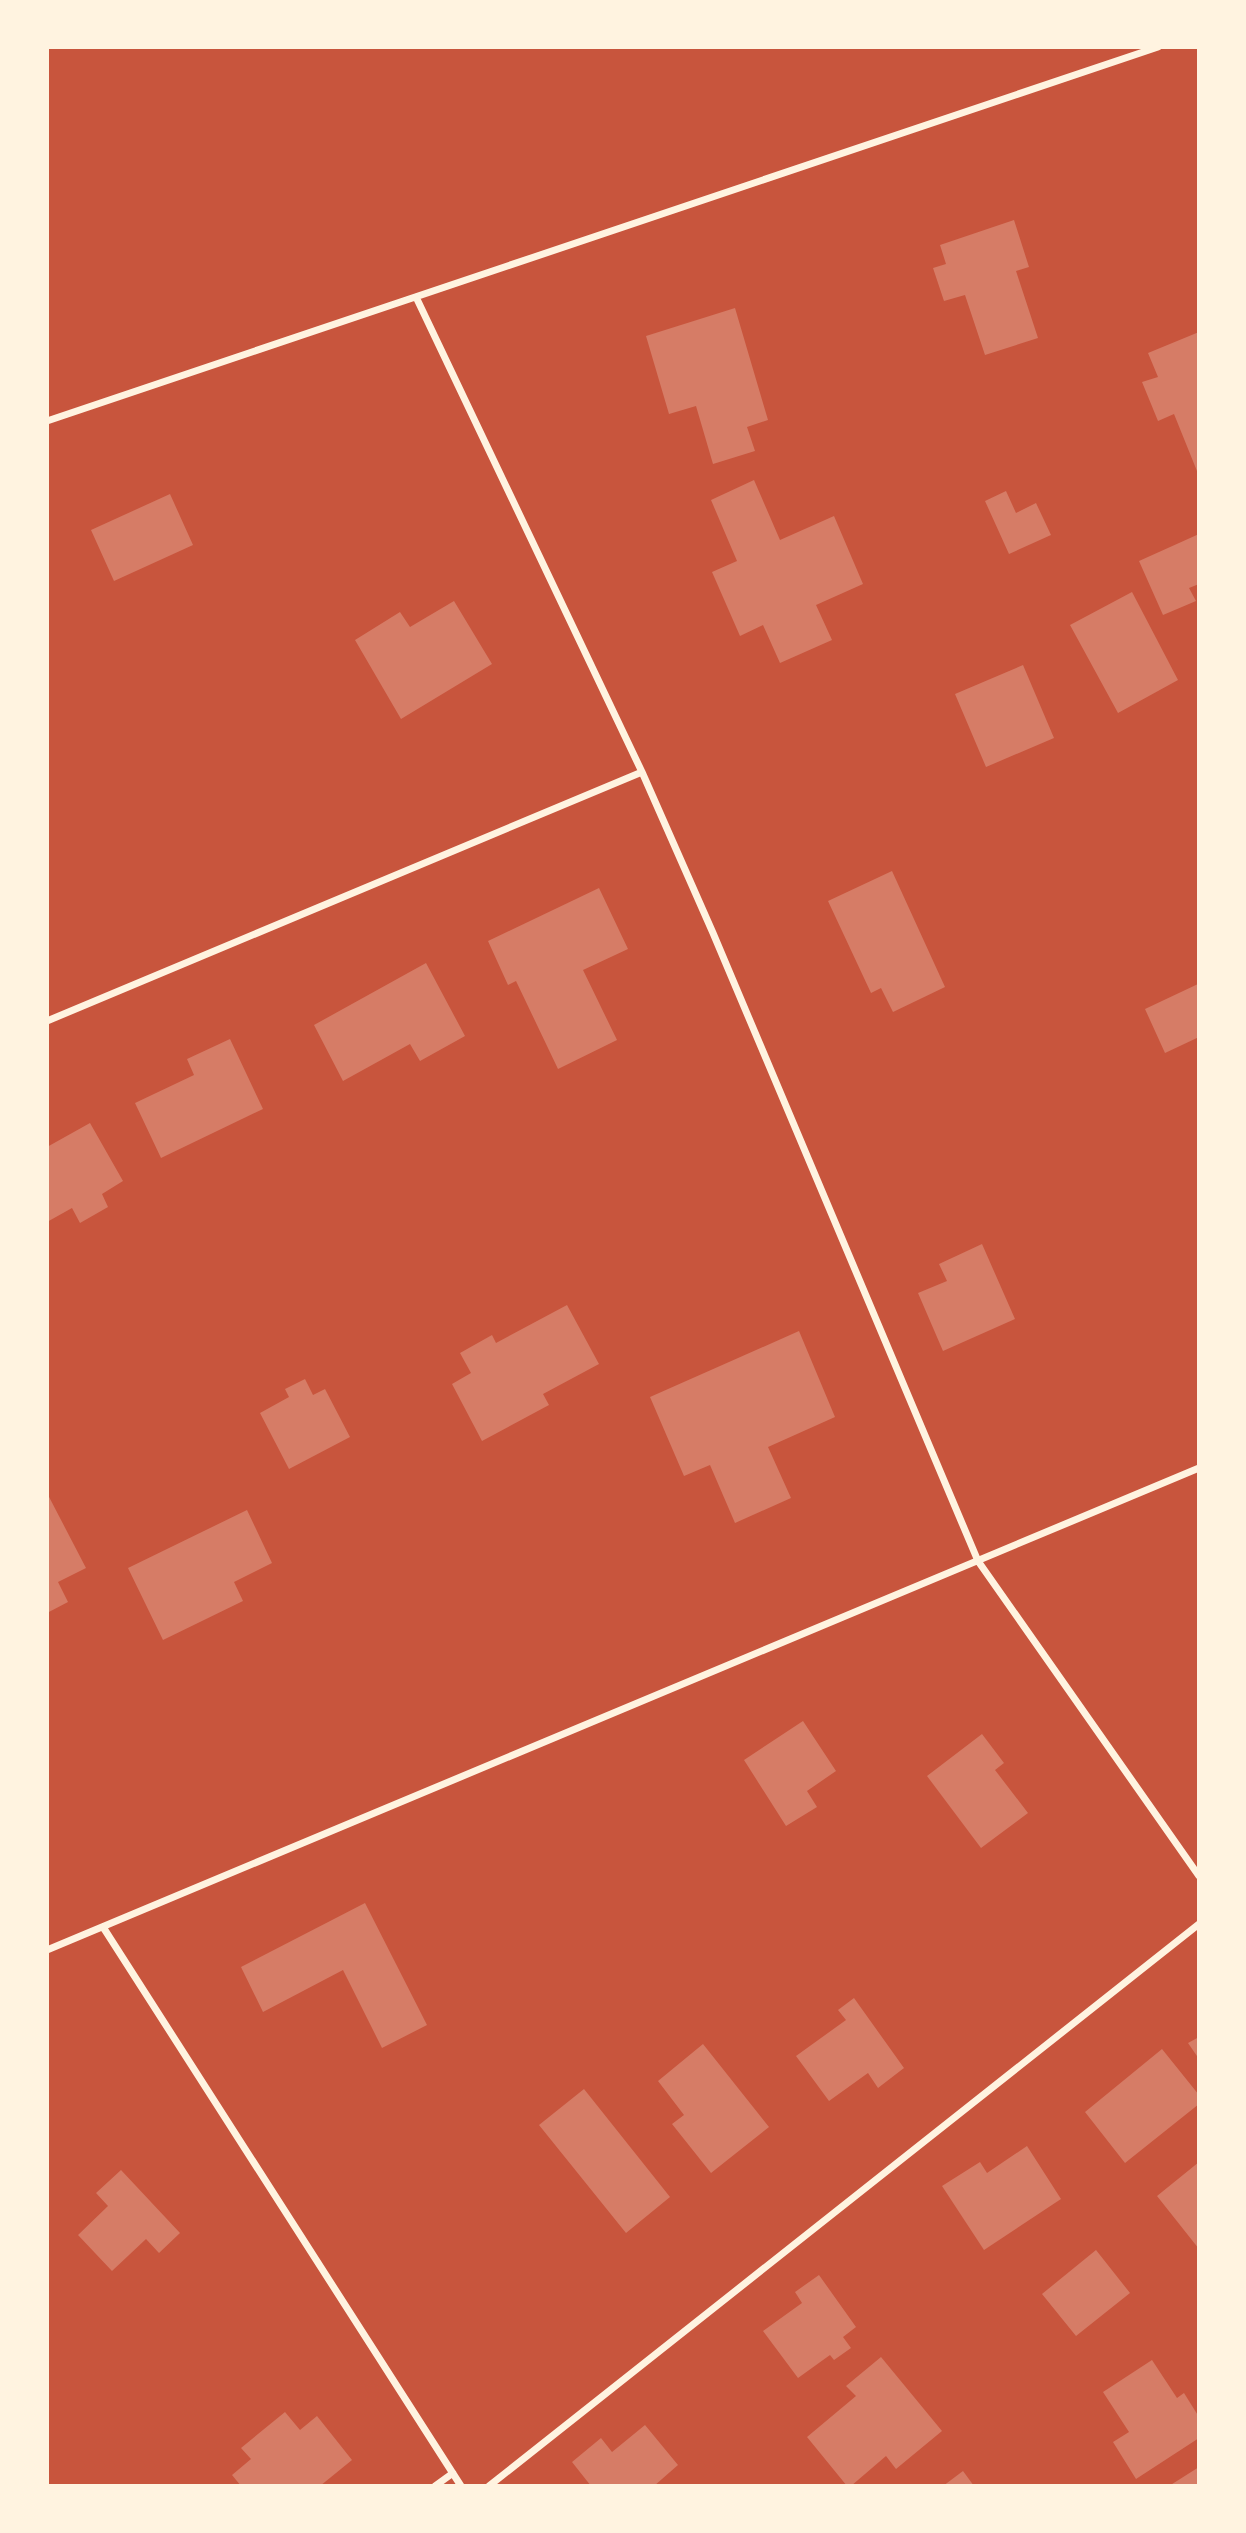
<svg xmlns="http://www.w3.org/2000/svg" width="1246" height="2533" viewBox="0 0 1246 2533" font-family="Commissioner,sans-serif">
<rect width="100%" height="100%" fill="#c8553d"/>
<path fill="#d67c66" d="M1014,220L1029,267L1016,271L1038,338L985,355L965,295L944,301L933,268L946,264L940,245Z
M735,308L768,420L747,427L755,451L713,464L696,406L669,414L646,336Z
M1199,332V476L1174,414L1158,421L1142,382L1158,377L1148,353Z
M754,480L780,540L834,516L863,584L816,605L832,640L780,663L763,625L740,636L712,572L737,561L711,500Z
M1006,491L1016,513L1036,503L1051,535L1009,554L985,501Z
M170,494L193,545L114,581L91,530Z
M1199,534V584L1189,588L1196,601L1163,615L1139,561Z
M1132,592L1178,680L1118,713L1070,625Z
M454,601L492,664L401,719L355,640L400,612L410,627Z
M1023,665L1054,738L986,767L955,694Z
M892,871L945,987L893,1012L881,988L871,993L828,901Z
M599,888L628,949L583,970L617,1040L558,1069L516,981L508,985L488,941Z
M426,963L465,1036L420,1061L410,1044L343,1081L314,1025Z
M1198,984L1199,1037L1165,1053L1145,1009Z
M230,1039L263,1109L161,1158L135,1103L194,1075L187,1059Z
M90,1123L123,1181L102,1194L108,1207L80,1223L72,1208L47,1222V1147Z
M982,1244L1015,1319L943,1351L918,1293L947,1281L939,1264Z
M567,1305L599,1364L543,1394L549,1405L482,1441L452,1384L471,1373L460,1353L492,1335L496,1343Z
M799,1331L835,1417L768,1447L791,1498L735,1523L710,1465L684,1476L650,1397Z
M305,1379L313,1395L325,1389L350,1437L289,1469L260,1413L289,1397L285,1389Z
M47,1493L86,1568L58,1582L68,1602L47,1613Z
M247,1510L272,1563L234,1582L243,1601L163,1640L128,1568Z
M803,1721L836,1771L807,1791L817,1807L786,1826L744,1760Z
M982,1734L1004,1763L995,1770L1028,1813L981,1848L927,1776Z
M365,1903L427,2025L382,2048L343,1970L263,2012L241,1967Z
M854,1998L904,2068L878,2088L868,2073L829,2101L796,2056L846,2020L838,2010Z
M1199,2037V2059L1188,2043Z
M703,2044L769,2127L711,2173L672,2124L684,2115L658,2081Z
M1162,2049L1199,2095V2104L1125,2163L1085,2112Z
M584,2089L670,2197L626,2233L539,2125Z
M1027,2146L1061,2199L984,2250L942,2186L980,2162L987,2173Z
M1199,2162V2249L1157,2196Z
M121,2170L180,2233L159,2253L146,2239L112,2271L78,2235L108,2206L96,2193Z
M1096,2250L1130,2293L1076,2336L1042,2294Z
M819,2275L856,2327L843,2337L851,2348L834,2360L830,2355L798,2378L763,2331L802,2303L795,2292Z
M881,2357L942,2431L896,2469L886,2456L851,2486H847L807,2437L856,2396L846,2386Z
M1152,2360L1177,2398L1184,2393L1199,2417V2438L1136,2479L1113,2442L1129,2432L1103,2392Z
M285,2412L300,2430L317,2416L352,2460L320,2486H241L232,2475L251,2459L241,2448Z
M645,2425L678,2465L654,2486H591L572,2462L601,2438L612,2452Z
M1199,2467V2486H1169Z
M963,2471L974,2486H943Z"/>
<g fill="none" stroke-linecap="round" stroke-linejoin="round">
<path stroke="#fff3e0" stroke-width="7" d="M416,297L642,772L713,933L978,1561L1199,1876
M47,421L1158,47
M47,1021L642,772
M103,1927L461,2486
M47,1950L1199,1468
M435,2486L453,2473
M489,2486L1199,1924"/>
</g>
<rect width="1246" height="2533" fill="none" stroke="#fff3e0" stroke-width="98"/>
</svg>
